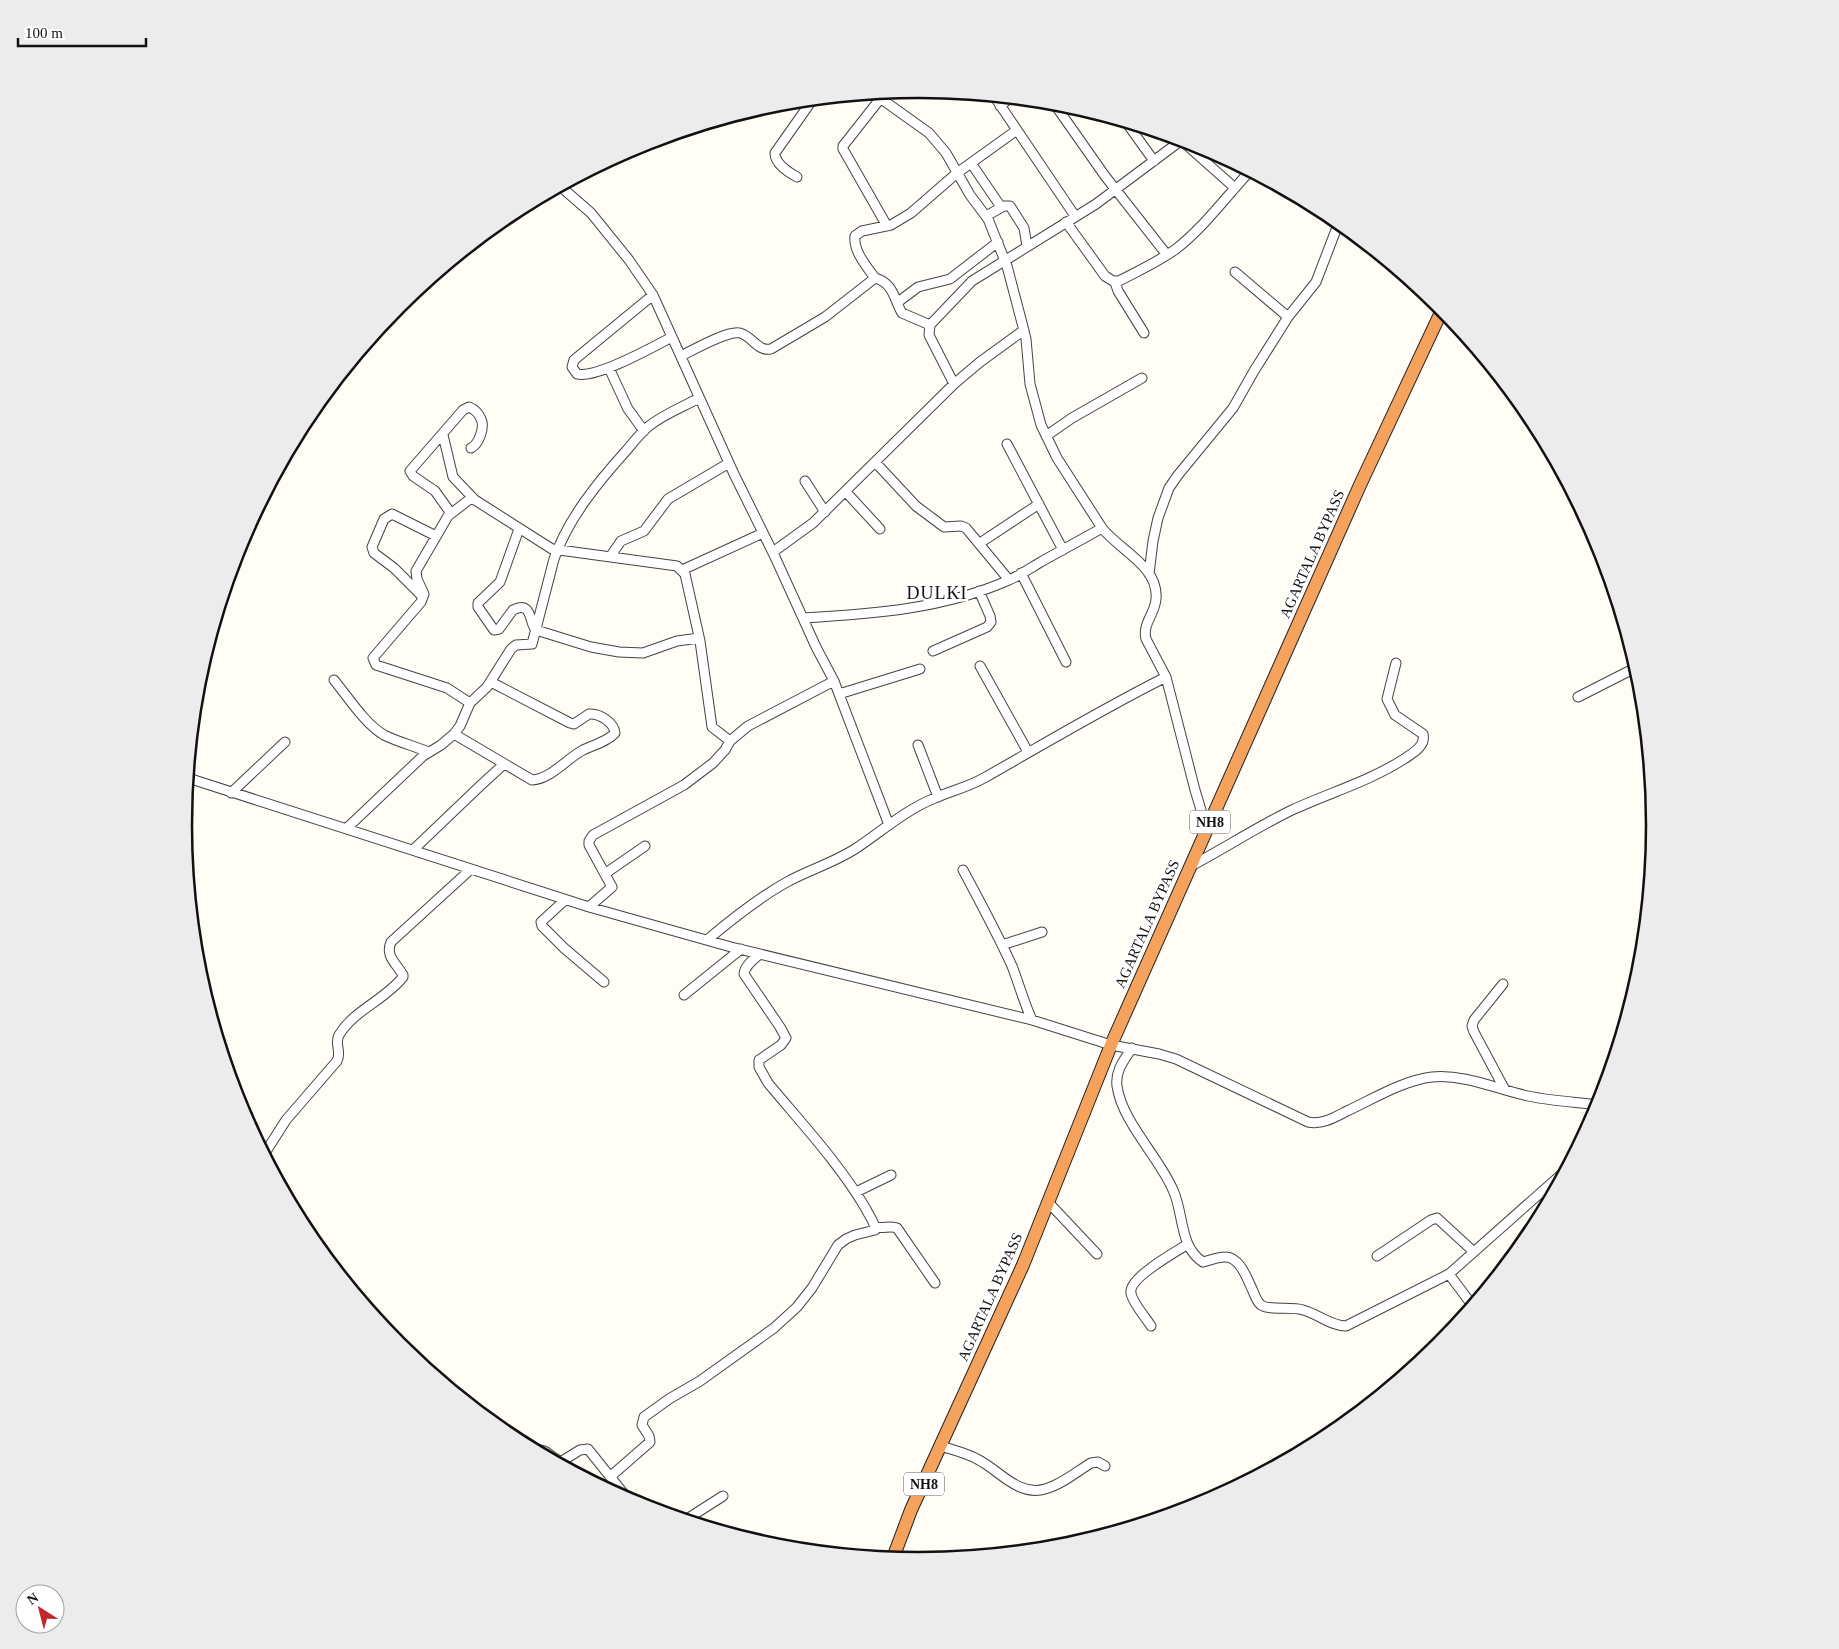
<svg xmlns="http://www.w3.org/2000/svg" width="1839" height="1649" viewBox="0 0 1839 1649" font-family="'Times New Roman',serif">
<rect width="100%" height="100%" fill="#fffdf5"/>
<g fill="none" stroke-linecap="round" stroke-linejoin="round">
<g stroke="#444" stroke-width="11">
<path id="minor" d="M873,93L929,133L946,153L970,195L988,219L1007,266L1022,323L1026,339L1030,384L1041,425L1057,458L1102,528C1119,550 1159,566 1156,599C1155,614 1142,624 1146,639L1166,677L1195,790L1207,830
M994,96L1075,216
M880,99L843,146V149L887,226
M1053,102L1105,176L1167,255
M1000,106L1010,98
M1126,122L1154,161
M1182,141L1235,188
M971,163L1001,207
M797,177C788,172 775,164 775,153L813,99
M560,186L591,213L629,260L653,295L734,474L775,557L816,647L834,681L889,825
M986,216L1004,206H1010L1024,228L1027,246
M1066,222L1105,276L1113,281H1119C1138,271 1158,262 1176,249C1204,227 1226,197 1250,171
M1235,272L1288,317
M875,278C867,267 853,251 855,236L862,231L891,225L911,213L957,173L1017,130
M1115,282L1118,291L1144,333
M653,295L574,360L572,367L577,374C596,379 653,347 672,337
M898,302L918,287L950,279L998,242
M681,356C693,350 728,330 740,333C752,336 758,352 771,349L825,317L875,278C894,283 894,300 902,313L930,325
M609,368L628,409L644,431
M954,384L929,335L930,325L972,281L1096,204L1183,139
M443,435L453,477L475,500
M1046,436L1072,418L1142,378
M1007,444L1063,550
M875,462L916,506L944,527L961,526L966,528L1009,580
M805,481L825,512
M846,492L880,529
M450,512L435,491L413,476L410,471L463,410L469,407C474,409 479,414 481,419C485,427 479,444 471,448
M519,529L500,582L478,603V607L494,630L499,629L513,610C533,600 529,624 536,630L591,647L619,652L643,653L677,641L699,638
M980,543L1039,504
M773,552L813,523L954,384L980,362L1024,330
M610,557L621,541L644,531L668,499L729,463
M682,570L763,533
M1021,573L1066,662
M1149,574L1153,541L1158,518L1169,488L1178,475L1233,408L1254,371L1288,317L1316,282L1339,222
M423,597L394,568L374,553L372,547L384,519L392,514L436,536
M803,618C872,614 944,609 1009,580C1019,576 1029,569 1039,563C1060,551 1081,540 1102,528
M933,651L987,627L991,622L990,616L979,591
M980,666L1028,752
M334,680C348,697 365,724 384,735C398,742 414,746 429,752
M839,694L920,669
M1578,697L1637,667
M470,703L447,688L376,665L373,658L421,602L424,594L417,579L416,571L448,516L470,499L475,500L552,549L677,566L685,574L700,641L712,727L730,741
M454,734L532,780C551,779 566,759 583,750C593,745 607,742 615,733C614,723 600,713 589,714L574,724L570,723L491,682
M918,745L938,797
M188,778L589,907L731,947L1032,1020L1111,1045L1159,1054L1176,1059L1308,1122C1323,1125 1335,1117 1347,1111C1373,1099 1404,1080 1432,1077C1465,1074 1496,1089 1528,1096C1551,1101 1576,1102 1600,1105
M231,793L285,742
M347,828L423,756L441,745L454,734L460,726L470,703L487,687L511,649L516,645L532,644L554,559C568,519 597,483 626,451C633,443 640,433 649,426C664,414 683,407 699,398
M413,850L480,786L504,764
M1191,866C1225,848 1257,827 1292,810C1329,793 1370,781 1404,759C1413,753 1426,746 1423,734L1395,715L1387,699L1396,663
M963,870C980,902 997,933 1012,966C1019,984 1024,1003 1032,1020
M606,873L645,846
M565,900L541,922L542,926L564,948L604,982
M589,907L612,887L589,845V841L593,835L684,785L713,763L725,750L730,741L748,726L834,681
M707,940C732,919 758,898 787,882C809,870 833,863 855,849C881,832 905,810 935,798C951,791 968,787 984,778C1044,744 1104,708 1166,677
M1002,945L1042,932
M1503,984L1474,1020L1472,1026L1474,1032L1505,1090
M684,995L741,949
M1132,1048C1124,1060 1115,1071 1117,1086C1122,1122 1159,1157 1173,1190C1184,1213 1179,1247 1203,1262C1210,1260 1218,1257 1225,1257C1240,1256 1248,1281 1253,1291C1255,1296 1257,1302 1261,1305C1270,1311 1291,1306 1303,1310C1318,1314 1331,1326 1346,1326L1449,1274L1564,1172
M265,1153L286,1120L337,1061C342,1052 334,1044 339,1035C354,1010 385,1000 403,977V975C396,963 385,956 391,942L471,869
M856,1192L891,1175
M1048,1202L1097,1254
M875,1227C883,1229 891,1225 897,1228L935,1283
M1377,1256L1431,1220L1437,1218L1474,1252
M1449,1274L1472,1305
M1151,1326C1146,1318 1132,1302 1131,1293C1128,1278 1177,1251 1188,1244
M941,1446C953,1450 966,1453 977,1459C998,1469 1018,1497 1045,1489C1061,1485 1076,1472 1091,1463L1098,1462L1105,1466
M536,1450C547,1448 551,1459 562,1461L580,1450L588,1449L628,1499
M611,1476L650,1442L649,1436L642,1425L644,1417L669,1399L700,1381L774,1328L797,1307L812,1288L838,1245L846,1239L855,1235L875,1230C875,1222 869,1216 866,1209C839,1163 802,1124 768,1083L759,1067V1060L781,1045L786,1038L780,1027L744,974C745,965 754,959 760,954
M687,1519L723,1496"/>
</g>
<g stroke="#222" stroke-width="14">
<path id="highway" d="M893,1558L911,1510L1023,1265L1111,1045L1360,485L1443,308"/>
</g>
<use href="#minor" stroke="#fff" stroke-width="9"/>
<use href="#highway" stroke="#f5a25d" stroke-width="12"/>
</g>
<g text-anchor="middle" stroke-width="5" stroke-linejoin="round" paint-order="stroke">
<g fill="#fff" stroke="#585858" stroke-width="1">
<rect x="1190" y="810.5" width="40" height="23" rx="4"/>
<rect x="904" y="1472.5" width="40" height="23" rx="4"/>
</g>
<g font-size="14" font-weight="bold" fill="#111">
<text x="1210" y="827">NH8</text>
<text x="924" y="1489">NH8</text>
</g>
<g font-size="15" fill="#111" stroke="#fff">
<text transform="translate(1312 554) rotate(-66)" y="5">AGARTALA BYPASS</text>
<text transform="translate(1147 924) rotate(-66)" y="5">AGARTALA BYPASS</text>
<text transform="translate(990 1297) rotate(-66)" y="5">AGARTALA BYPASS</text>
</g>
<g font-size="18" letter-spacing="1" fill="#111" stroke="#fff">
<text x="937" y="599">DULKI</text>
</g>
</g>
<path d="M0 0H1839V1649H0ZM192 825a727 727 0 1 1 1454 0a727 727 0 1 1-1454 0Z" fill="#ececec" fill-rule="evenodd"/>
<path fill="none" stroke="#111" stroke-width="2.5" d="M192 825a727 727 0 1 1 1454 0a727 727 0 1 1-1454 0Z"/>
<g transform="translate(40 1609) rotate(324)"><circle r="24" fill="#ffffff" stroke="#a0a0a0"/>
<path d="M0-4L9 19L0 12L-9 19Z" fill="#c4262e"/>
<text y="-8" font-size="14" font-weight="bold" text-anchor="middle" fill="#111111">N</text>
</g>
<path d="M18 38v8h128v-8" fill="none" stroke="#111111" stroke-width="2.5"/>
<text x="25" y="38" font-size="15" fill="#111111" stroke="#ffffff" stroke-width="4" paint-order="stroke">100 m</text>
</svg>
